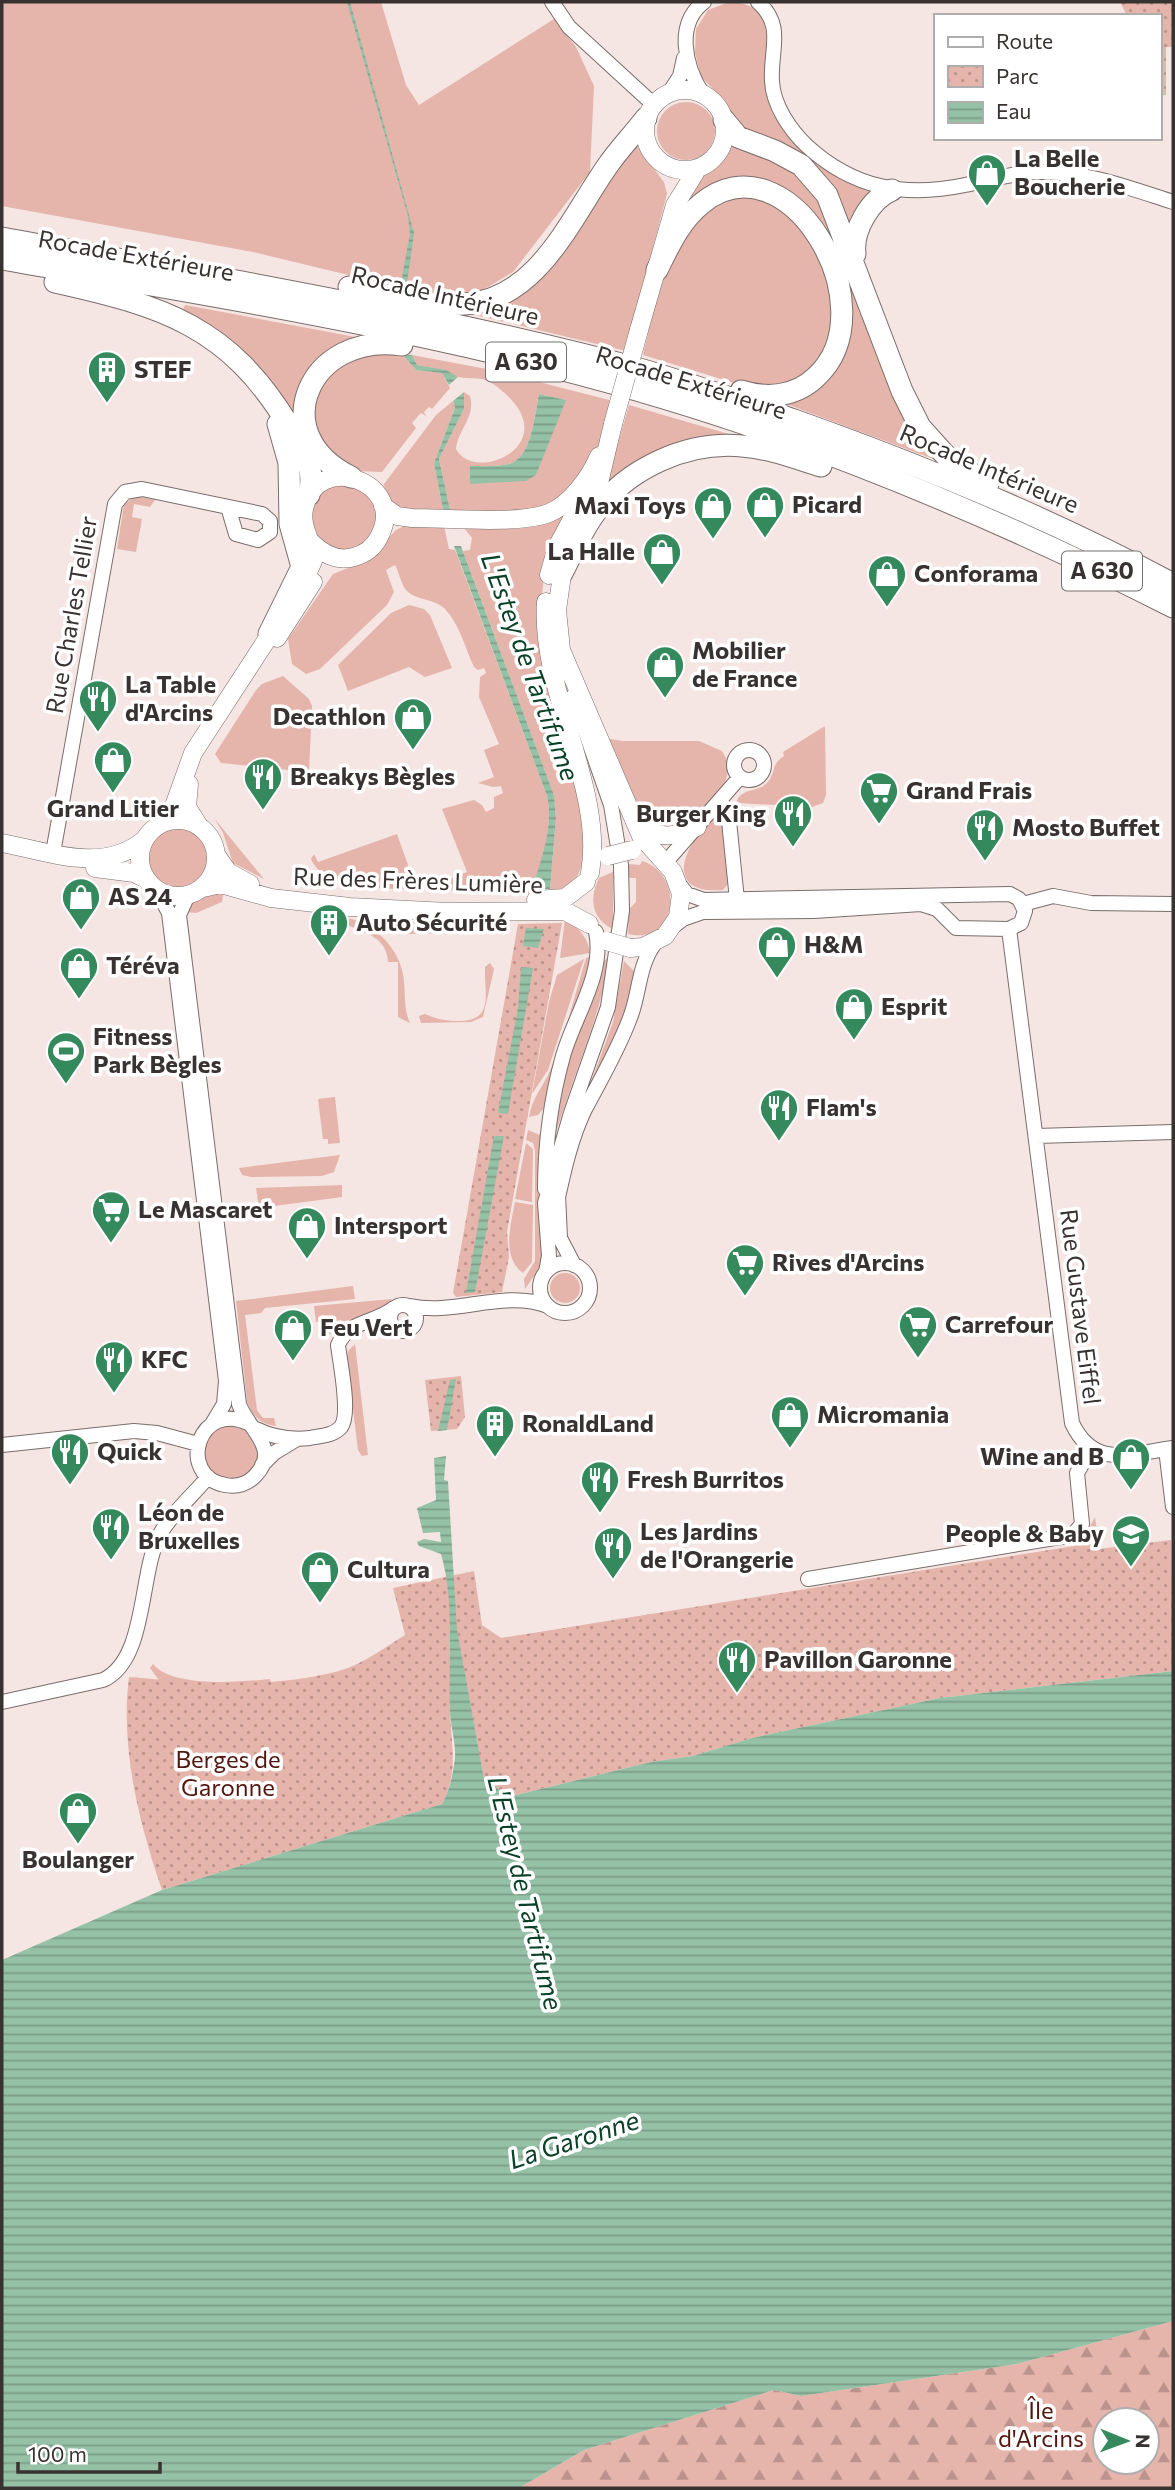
<svg xmlns="http://www.w3.org/2000/svg" width="1175" height="2490" viewBox="0 0 1175 2490" font-family="Commissioner,sans-serif">
<defs>
<pattern id="forest-firs" width="22" height="20" patternUnits="userSpaceOnUse" patternTransform="scale(1.75)"><rect width="22" height="20" fill="#e5b4ab"/><path d="M5 1l3.5 6h-7zM16 11l3.5 6h-7z" fill="#bb938c"/></pattern>
<pattern id="park-dots" width="8" height="8" patternUnits="userSpaceOnUse" patternTransform="scale(1.75)"><rect width="8" height="8" fill="#e5b4ab"/><path d="M2 2h.1M6 6h.1" fill="none" stroke="#bb938c" stroke-width="1.8" stroke-linecap="round"/></pattern>
<pattern id="water-rules" width="6" height="5" patternUnits="userSpaceOnUse" patternTransform="scale(1.75)"><rect width="6" height="5" fill="#95c1a6"/><path d="M0 2.5h6" fill="none" stroke="#7b9d88"/></pattern>
</defs>
<rect width="100%" height="100%" fill="#f5e6e4"/>
<path fill="#e5b4ab" fill-rule="evenodd" d="M2,2H381L406,85L419,105L554,19L576,47L594,86L590,172L513,272L483,290L444,298L253,252L2,206Z
M729,2C791,3 754,73 772,111C791,153 835,180 878,195L850,238L831,194L736,125L722,98L701,77L695,53L696,29L708,10Z
M657 131a29 29 0 1 1 58 0a29 29 0 1 1-58 0Z
M733,137L812,180L944,463L781,402L825,378L842,269L760,186L677,226C682,214 686,194 694,184C712,162 724,172 733,137Z
M632,145L637,146L664,182L667,194L626,351L450,309L500,303Z
M754,197L773,203L811,237L832,283L835,338L813,373L781,389L747,387L643,355C654,310 673,212 727,199C735,197 745,198 754,197Z
M185,305L361,338L326,358L302,432L182,312Z
M402,354L416,370L442,373L450,388L432,409L429,407L424,412L426,416L421,413L412,423L416,428L382,472L357,471L315,438L314,398L322,380L349,356Z
M412,355L492,370L613,401C602,442 584,497 538,509C512,515 478,511 450,510L439,459L464,409V392L470,396C476,417 458,429 456,449C476,487 576,439 490,382C480,376 468,380 458,377C453,376 449,371 444,370C435,368 426,367 417,365ZM539,394L565,400L536,475L470,466C482,466 497,467 509,464C532,458 535,413 539,394Z
M453,401L455,408L434,463L443,510C420,510 387,514 384,484L436,415Z
M629,405L777,448L718,443L602,500Z
M311 517a33 33 0 1 1 66 0a33 33 0 1 1-66 0Z
M136,496L155,500L150,507L134,504L132,517L142,519L136,552L117,549L124,504Z
M572,506L545,568L540,613L587,834C585,858 581,893 550,889L556,818L554,795L463,551L470,550L472,538L460,523Z
M408,524L444,526L449,549L455,550L547,796C554,827 542,866 529,894L443,890L442,882L467,872L442,809L474,800L482,805L486,812L494,808V797L503,793L501,786L493,787L478,783L494,777L484,750L499,744L479,697L480,677L486,673L484,668L478,670L474,667C465,648 460,625 445,609C434,598 416,601 406,590C401,584 399,572 395,565L386,570L394,592L387,605L320,669L306,674L292,664L288,639L333,574L368,560L396,530Z
M409,605L424,609L430,615L452,668L425,677L409,667L348,691L338,665L391,613Z
M283,676L309,699L312,706L309,772L221,763L215,754L256,690L262,684Z
M825,726L826,795L823,803L812,807L736,803C741,787 757,793 767,783C777,772 770,765 784,756L783,752Z
M605,738L622,741H699L722,751L726,758C738,791 689,825 662,832L640,813Z
M717,815L722,817L728,884L723,890C659,895 686,840 717,815Z
M214,818L264,879L233,863L223,833Z
M147 857a31 31 0 1 1 62 0a31 31 0 1 1-62 0Z
M397,834L417,890C388,888 324,891 311,859L314,854L318,862Z
M642,861C686,875 677,946 628,934L629,909L636,902V878H629L628,864L640,865Z
M613,872V929C591,919 589,898 599,878Z
M224,889L222,902L196,913L185,912C194,899 208,890 224,889Z
M345,918C370,920 396,945 402,970C407,989 402,1005 410,1023L398,1017V962H388C387,937 365,933 345,924Z
M565,919C577,925 589,939 590,953L560,958Z
M378,920L499,924L491,932L406,934L393,932Z
M589,957L594,959L546,1106L538,1115L529,1117C532,1097 544,1086 551,1068C566,1033 575,994 586,958Z
M610,957C599,1024 569,1083 552,1147L562,1072L600,963Z
M584,959L548,1070L532,1094L549,1002L557,975Z
M624,961L636,973L624,1022L586,1096L613,1022Z
M490,963L494,969L483,1017L471,1022L421,1023L419,1016L425,1014C437,1019 445,1021 458,1021C495,1021 484,994 485,967Z
M335,1097L340,1143L328,1144V1139H323L318,1099Z
M528,1130L540,1135L543,1141V1263L525,1289L524,1279L535,1261V1151L533,1143L526,1140Z
M526,1143L533,1149L532,1202L515,1199Z
M340,1155L334,1172L322,1176L251,1177L242,1175L239,1168Z
M342,1185V1197L259,1208L256,1188Z
M515,1202L533,1205L532,1262L523,1273C501,1257 511,1225 515,1202Z
M550 1288a15 15 0 1 1 30 0a15 15 0 1 1-30 0Z
M353,1286L355,1299L265,1308L261,1313L245,1315L257,1410L263,1418H274L276,1426C261,1425 251,1415 247,1401L236,1301Z
M392,1299L387,1307L338,1333L329,1334L327,1321L316,1322L314,1306Z
M355,1344L368,1455L362,1456L358,1450L347,1362L348,1351Z
M202 1452a28 28 0 1 1 56 0a28 28 0 1 1-56 0Z
M153,1664C172,1688 242,1682 270,1679L273,1692L161,1683L150,1668Z"/>
<path fill="url(#forest-firs)" fill-rule="evenodd" d="M1173,2321V2488H519L584,2450L774,2390L801,2396L1017,2364ZM1105,2420H1147V2462H1105Z"/>
<path fill="url(#park-dots)" d="M1120,2H1173V47H1166V95L1159,96V16H1127Z
M562,923L507,1232L509,1257L502,1292L456,1297L453,1293L518,924Z
M461,1376L465,1417L457,1429L431,1431L425,1380Z
M1095,1517L1099,1549L1171,1540L1173,1671L940,1698L752,1738L693,1756L651,1762L504,1798L496,1786L484,1779L471,1710L450,1711C451,1744 459,1773 442,1804L162,1890C139,1823 120,1748 129,1677C198,1683 271,1689 339,1671C363,1664 384,1648 405,1635L393,1588L474,1571L482,1625L501,1638L1074,1546L1084,1538Z"/>
<path fill="url(#water-rules)" d="M347,2H350L414,233L406,290L400,288L410,234L408,216Z
M402,354L412,355L417,365L446,370L458,377L449,385L442,373L416,370Z
M464,392V409L439,459L450,510H443L434,463L455,408L453,401Z
M539,394L566,400L536,475L526,481L470,484V466C482,466 497,467 509,464C532,458 535,413 539,394Z
M454,546H461L554,795L556,818L550,889H532C541,859 554,828 547,796Z
M526,928L544,929L538,948L523,946Z
M521,967L533,968L508,1114L498,1113L518,1008Z
M494,1136H504L475,1292L466,1293Z
M456,1379L447,1430L438,1431L450,1380Z
M446,1456L444,1480L448,1481L457,1630L484,1779L496,1786L504,1798L651,1762L693,1756L752,1738L940,1698L1173,1671V2321L1017,2364L801,2396L774,2390L584,2450L519,2488H2V1960L162,1890L442,1804C450,1790 453,1774 455,1758C456,1742 450,1725 450,1710C448,1659 455,1602 441,1554L419,1546L417,1542L424,1539L441,1542L440,1532L423,1533L417,1508L436,1500L434,1458Z"/>
<g fill="none" stroke-linecap="round" stroke-linejoin="round">
<g stroke="#7a6d6a" stroke-width="16">
<path id="minor" d="M552,2L569,27L653,104
M758,2C785,26 770,50 772,81C773,105 790,130 807,146C853,188 904,198 965,185C989,180 1013,173 1038,172C1085,171 1129,188 1173,202
M669,93L680,76L684,58
M702,93C685,66 675,24 704,2
M734 765a15 15 0 1 1 30 0a15 15 0 1 1-30 0Z
M720,802L728,811L737,900
M53,853L115,504L125,492L142,489L262,514L270,521V532L258,540L236,534L228,507
M665,863L740,777
M157,890L169,913L226,1381L224,1404L212,1424
M188,895L179,915L239,1404C247,1429 282,1448 255,1476C247,1484 236,1487 225,1485C176,1476 198,1398 250,1424
M1023,904L1053,896L1091,903L1173,904
M674,926L683,919L703,912L814,911L921,904L937,909L956,928L1009,929L1021,923L1025,911L1019,899L1010,894L704,900L687,894L678,883
M1009,929L1072,1423C1094,1470 1131,1453 1173,1448
M1036,1136L1173,1132
M545,1189C545,1144 551,1099 563,1056C574,1017 605,973 596,932
M558,1194L560,1238L574,1265
M557,1202C564,1170 571,1138 585,1109C601,1079 618,1050 630,1018C640,993 638,964 656,942
M540 1288a25 25 0 1 1 50 0a25 25 0 1 1-50 0Z
M546,1272L549,1256L545,1203L571,1113L608,1007L622,911L621,865L611,805L573,696
M390 1318a13 13 0 1 1 26 0a13 13 0 1 1-26 0Z
M410,1306C455,1316 504,1289 548,1306
M256,1429C272,1437 291,1440 310,1438C320,1436 333,1436 341,1427C351,1414 340,1363 338,1345C348,1320 374,1324 394,1308
M2,1445L134,1431L157,1433L198,1444
M1166,1449L1173,1507
M262,1465L274,1453L297,1439
M808,1579L1073,1535L1082,1524L1077,1473L1091,1449
M2,1702L103,1680C147,1660 139,1575 159,1536C170,1515 193,1495 208,1477"/>
</g>
<g stroke="#7a6d6a" stroke-width="19">
<path id="major" d="M645 130a40 40 0 1 1 80 0a40 40 0 1 1-80 0Z
M639,330L675,205L698,168
M383,506L397,516L412,518C447,518 518,525 549,513C571,504 590,477 599,456
M579,522L599,483L613,424
M564,561L557,610L561,650L641,836L673,872L681,894L678,917L665,936L643,947L630,948
M549,575L557,547L578,508
M300,589L313,561C314,542 300,528 304,509C316,449 409,482 379,537C374,547 365,554 354,557C337,562 323,554 311,542
M546,602C540,692 605,789 590,873
M277,638L313,582
M189,784L187,807L199,826
M638,815C651,842 674,838 697,827
M140 858a38 38 0 1 1 76 0a38 38 0 1 1-76 0Z
M159,824L174,806L193,753L277,624
M2,843C49,852 103,874 144,840
M217,856L228,872L250,884
M95,868L134,873L146,879
M203,888L221,884L271,898L350,907L448,912L565,911L589,924
M536,900L565,898L586,882"/>
</g>
<g stroke="#7a6d6a" stroke-width="23">
<path id="highway" d="M724,120L738,137L775,151L801,165L827,195L902,391L920,427L947,457L988,484
M2,238C214,277 427,313 636,368C689,383 742,402 794,420C924,466 1051,519 1173,584
M855,254C852,231 870,199 892,190
M2,259C252,303 507,342 748,425C895,476 1036,537 1173,607
M657,270C669,246 680,221 701,204C787,132 891,308 816,377C795,397 767,399 741,391
M55,282C163,306 229,326 289,426C304,449 316,467 309,495
M349,287C386,294 428,307 465,304C537,300 570,220 606,168C618,150 633,135 646,118
M351,477C263,434 310,331 402,345
M561,575C572,554 581,532 595,513C627,468 687,441 742,446C769,448 795,458 821,466
M269,634L302,567L290,524L289,463L278,424"/>
</g>
<use href="#minor" stroke="#fff" stroke-width="14"/>
<use href="#major" stroke="#fff" stroke-width="18"/>
<use href="#highway" stroke="#fff" stroke-width="21"/>
<g stroke="#7a6d6a" stroke-width="19" stroke-linecap="butt">
<path id="major-bridge" d="M613,424L639,330
M608,856L632,850
M606,941L630,948"/>
</g>
<use href="#major-bridge" stroke="#fff" stroke-width="18"/>
</g>
<defs>
<g id="shop-pin" transform="scale(2.0125)"><path d="M0 17L-7.5 6A9.5 9.5 0 1 1 7.5 6Z" fill="#358a5d" stroke="#fff"/><path d="M-5-2.5h2.3a2.7 3.5 0 0 1 5.4 0H5L5.5 6h-11ZM-1.5-2.5h3a1.5 2.3 0 0 0-3 0Z" fill="#fff"/></g>
<g id="building-pin" transform="scale(2.0125)"><path d="M0 17L-7.5 6A9.5 9.5 0 1 1 7.5 6Z" fill="#358a5d" stroke="#fff"/><path d="M-4-6H4V6H1V3H-1V6H-4ZM-2.5-4.3h1.7v1.8h-1.7ZM.8-4.3h1.7v1.8H.8ZM-2.5-1h1.7V.8h-1.7ZM.8-1h1.7V.8H.8Z" fill="#fff"/></g>
<g id="restaurant-pin" transform="scale(2.0125)"><path d="M0 17L-7.5 6A9.5 9.5 0 1 1 7.5 6Z" fill="#358a5d" stroke="#fff"/><path d="M-5-6h1v4h1v-4h1v4h1v-4h1v5L-1.5 .5V6h-2V.5L-5-1ZM5-6V6H3V1.5H1.5Q1.5-4 5-6Z" fill="#fff"/></g>
<g id="supermarket-pin" transform="scale(2.0125)"><path d="M0 17L-7.5 6A9.5 9.5 0 1 1 7.5 6Z" fill="#358a5d" stroke="#fff"/><path d="M-6-5.5h2.5l.6 2H6L4.5 2H-2.5L-4.4-4H-6ZM-1.5 3.2a1.3 1.3 0 1 0 .1 0ZM3 3.2a1.3 1.3 0 1 0 .1 0Z" fill="#fff"/></g>
<g id="stadium-pin" transform="scale(2.0125)"><path d="M0 17L-7.5 6A9.5 9.5 0 1 1 7.5 6Z" fill="#358a5d" stroke="#fff"/><path d="M0-5a6.5 5 0 1 0 0 10a6.5 5 0 1 0 0-10ZM-3.5-1.8h7v3.6h-7Z" fill="#fff"/></g>
<g id="school-pin" transform="scale(2.0125)"><path d="M0 17L-7.5 6A9.5 9.5 0 1 1 7.5 6Z" fill="#358a5d" stroke="#fff"/><path d="M0-5L7-2L0 1L-7-2ZM-4 1L0 2.5L4 1V4Q0 6-4 4Z" fill="#fff"/></g>
</defs>
<g fill-rule="evenodd">
<use href="#shop-pin" x="987" y="173"/>
<use href="#building-pin" x="107" y="370"/>
<use href="#shop-pin" x="765" y="505"/>
<use href="#shop-pin" x="713" y="506"/>
<use href="#shop-pin" x="662" y="552"/>
<use href="#shop-pin" x="887" y="574"/>
<use href="#shop-pin" x="665" y="665"/>
<use href="#restaurant-pin" x="98" y="699"/>
<use href="#shop-pin" x="413" y="717"/>
<use href="#shop-pin" x="113" y="760"/>
<use href="#restaurant-pin" x="263" y="777"/>
<use href="#supermarket-pin" x="879" y="791"/>
<use href="#restaurant-pin" x="793" y="814"/>
<use href="#restaurant-pin" x="985" y="828"/>
<use href="#shop-pin" x="81" y="897"/>
<use href="#building-pin" x="329" y="923"/>
<use href="#shop-pin" x="777" y="945"/>
<use href="#shop-pin" x="79" y="966"/>
<use href="#shop-pin" x="854" y="1007"/>
<use href="#stadium-pin" x="66" y="1051"/>
<use href="#restaurant-pin" x="779" y="1108"/>
<use href="#supermarket-pin" x="111" y="1210"/>
<use href="#shop-pin" x="307" y="1226"/>
<use href="#supermarket-pin" x="745" y="1263"/>
<use href="#supermarket-pin" x="918" y="1325"/>
<use href="#shop-pin" x="293" y="1328"/>
<use href="#restaurant-pin" x="114" y="1360"/>
<use href="#shop-pin" x="790" y="1415"/>
<use href="#building-pin" x="495" y="1424"/>
<use href="#restaurant-pin" x="70" y="1452"/>
<use href="#shop-pin" x="1131" y="1457"/>
<use href="#restaurant-pin" x="600" y="1480"/>
<use href="#restaurant-pin" x="111" y="1527"/>
<use href="#school-pin" x="1131" y="1534"/>
<use href="#restaurant-pin" x="613" y="1546"/>
<use href="#shop-pin" x="320" y="1570"/>
<use href="#restaurant-pin" x="737" y="1660"/>
<use href="#shop-pin" x="78" y="1811"/>
</g>
<g text-anchor="middle" stroke-width="7" stroke-linejoin="round" paint-order="stroke">
<g fill="#fff" stroke="#74706f" stroke-width="2">
<rect x="486" y="342.5" width="80" height="39" rx="5"/>
<rect x="1062" y="551.5" width="80" height="39" rx="5"/>
</g>
<g font-size="23" font-weight="bold" fill="#383231">
<text x="526" y="370">A 630</text>
<text x="1102" y="579">A 630</text>
</g>
<g font-size="24" font-weight="bold" fill="#383231" stroke="#fff" text-anchor="start">
<text x="1014" y="167">La Belle<tspan x="1014" dy="28">Boucherie</tspan></text>
<text x="134" y="378">STEF</text>
<text x="792" y="513">Picard</text>
<text x="686" y="514" text-anchor="end">Maxi Toys</text>
<text x="635" y="560" text-anchor="end">La Halle</text>
<text x="914" y="582">Conforama</text>
<text x="692" y="659">Mobilier<tspan x="692" dy="28">de France</tspan></text>
<text x="125" y="693">La Table<tspan x="125" dy="28">d'Arcins</tspan></text>
<text x="386" y="725" text-anchor="end">Decathlon</text>
<text x="290" y="785">Breakys Bègles</text>
<text x="906" y="799">Grand Frais</text>
<text x="113" y="817" text-anchor="middle">Grand Litier</text>
<text x="766" y="822" text-anchor="end">Burger King</text>
<text x="1012" y="836">Mosto Buffet</text>
<text x="108" y="905">AS 24</text>
<text x="356" y="931">Auto Sécurité</text>
<text x="804" y="953">H&amp;M</text>
<text x="106" y="974">Téréva</text>
<text x="881" y="1015">Esprit</text>
<text x="93" y="1045">Fitness<tspan x="93" dy="28">Park Bègles</tspan></text>
<text x="806" y="1116">Flam's</text>
<text x="138" y="1218">Le Mascaret</text>
<text x="334" y="1234">Intersport</text>
<text x="772" y="1271">Rives d'Arcins</text>
<text x="945" y="1333">Carrefour</text>
<text x="320" y="1336">Feu Vert</text>
<text x="141" y="1368">KFC</text>
<text x="817" y="1423">Micromania</text>
<text x="522" y="1432">RonaldLand</text>
<text x="97" y="1460">Quick</text>
<text x="1104" y="1465" text-anchor="end">Wine and B</text>
<text x="627" y="1488">Fresh Burritos</text>
<text x="138" y="1521">Léon de<tspan x="138" dy="28">Bruxelles</tspan></text>
<text x="640" y="1540">Les Jardins<tspan x="640" dy="28">de l'Orangerie</tspan></text>
<text x="1104" y="1542" text-anchor="end">People &amp; Baby</text>
<text x="347" y="1578">Cultura</text>
<text x="764" y="1668">Pavillon Garonne</text>
<text x="78" y="1868" text-anchor="middle">Boulanger</text>
</g>
<g font-size="24" fill="#383231" stroke="#fff">
<text transform="translate(136 256) rotate(10)" y="8">Rocade Extérieure</text>
<text transform="translate(445 296) rotate(13)" y="8">Rocade Intérieure</text>
<text transform="translate(691 383) rotate(17)" y="8">Rocade Extérieure</text>
<text transform="translate(989 469) rotate(23)" y="8">Rocade Intérieure</text>
<text transform="translate(72 615) rotate(-80)" y="8">Rue Charles Tellier</text>
<text transform="translate(418 881) rotate(2)" y="8">Rue des Frères Lumière</text>
<text transform="translate(1080 1307) rotate(83)" y="8">Rue Gustave Eiffel</text>
</g>
<g font-size="24" fill="#52160f" stroke="#fff">
<text x="228" y="1768">Berges de<tspan x="228" dy="28">Garonne</tspan></text>
<text x="1041" y="2419">Île<tspan x="1041" dy="28">d'Arcins</tspan></text>
</g>
<g font-size="26" font-style="italic" fill="#0a4227" stroke="#fff">
<text transform="translate(530 667) rotate(70)" y="9">L'Estey de Tartifume</text>
<text transform="translate(525 1893) rotate(76)" y="9">L'Estey de Tartifume</text>
<text transform="translate(574 2140) rotate(-18)" y="9">La Garonne</text>
</g>
</g>
<rect width="1175" height="2490" fill="none" stroke="#383231" stroke-width="7"/>
<rect x="934" y="14" width="228" height="126" fill="#ffffff" stroke="#afadad" stroke-width="2"/>
<rect x="948" y="37" width="35" height="10" fill="#ffffff" stroke="#afadad" stroke-width="2"/>
<text x="996" y="49" font-size="21" fill="#383231">Route</text>
<rect x="948" y="66" width="35" height="21" fill="url(#park-dots)" stroke="#afadad" stroke-width="2"/>
<text x="996" y="84" font-size="21" fill="#383231">Parc</text>
<rect x="948" y="102" width="35" height="21" fill="url(#water-rules)" stroke="#afadad" stroke-width="2"/>
<text x="996" y="119" font-size="21" fill="#383231">Eau</text>
<g transform="translate(1126 2441) rotate(91)"><circle r="33" fill="#ffffff" stroke="#afadad" stroke-width="2"/>
<path d="M0-5L12 26L0 18L-12 26Z" fill="#358a5d"/>
<text y="-10" font-size="19" font-weight="bold" text-anchor="middle" fill="#383231">N</text>
</g>
<path d="M18 2462v10h142v-10" fill="none" stroke="#383231" stroke-width="3.5"/>
<text x="28" y="2462" font-size="21" fill="#383231" stroke="#ffffff" stroke-width="5" paint-order="stroke">100 m</text>
</svg>
